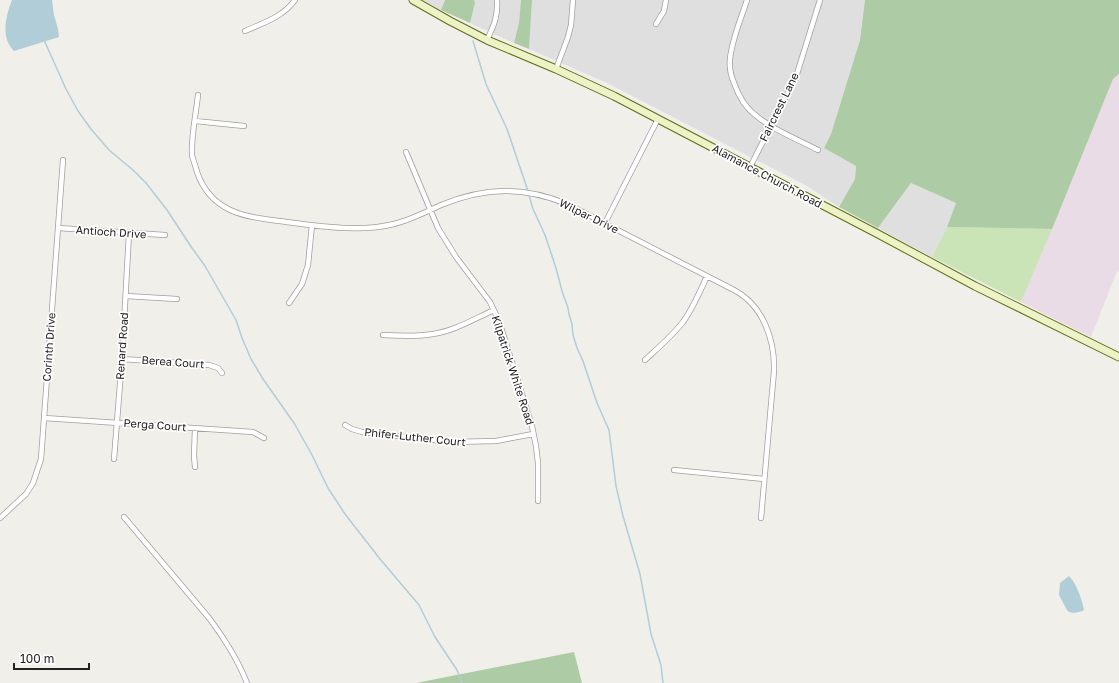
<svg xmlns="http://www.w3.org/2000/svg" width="1119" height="683" viewBox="0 0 1119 683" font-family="'Golos Text',sans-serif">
<rect width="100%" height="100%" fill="#f1efea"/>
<path fill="#e0dfdf" d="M423,0H445L441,10Z
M474,0H521L519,23L514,43L470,23L475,3Z
M532,0H865L860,40L831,134L824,148L856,166L855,179L839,207L805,185L607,83L529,49Z
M911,183L956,203L947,227L932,257L878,228Z"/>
<path fill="#e9dce6" d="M1119,74V272L1117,271L1091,337L1021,302L1113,79Z"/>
<path fill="#cae4b7" d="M947,227L1052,229L1021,302L932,257Z"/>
<path fill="#adcba4" d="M445,0H474L475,3L470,23L441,10Z
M521,0H532L529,49L514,43L519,23Z
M865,0H1119V74L1113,79L1052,229L947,227L956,203L911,183L878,228L839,207L855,179L856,166L824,148L831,134L860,40Z
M574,652L582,683H417L426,681Z"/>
<path fill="#b0cdd8" d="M12,0H52L54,15L58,29L59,37L14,51C0,37 6,16 12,0Z
M1069,576C1077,584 1081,598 1084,609L1083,611L1074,613L1069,612L1067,610L1059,595L1060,583Z"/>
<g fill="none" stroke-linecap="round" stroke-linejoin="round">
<path stroke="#b0cdd8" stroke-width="1.5" d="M44,40L66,89L78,111L91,129L109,150L133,170L146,183L167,210L192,248L205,266L236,320L242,338L251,359L263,379L294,423L311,453L328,488L345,514L380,559L419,605L435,637L457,670L462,683
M473,41L486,84L507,129L528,191
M529,195L533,209L545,235L556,268L562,291L568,308L569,314L572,324L573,335L577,348L583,361L597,403L609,430L616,486L623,516L640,574L651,634L661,665L663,683"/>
<g stroke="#9f9f9f" stroke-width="6">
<path id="minor" d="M747,0C741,19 732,39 730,59C729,68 731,76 734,83C738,94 745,107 754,114C773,130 797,139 818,150
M656,24L664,11L666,0
M245,31C263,23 283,17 295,0
M487,40C494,25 498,17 497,0
M556,69L568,37L571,25L573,0
M198,95C196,114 191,136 192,155C193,160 196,167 197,172C213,218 254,217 294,223C327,227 361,232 394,224C410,220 426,212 441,205C485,187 523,186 567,204L734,290C763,305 775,340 774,371L761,518
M195,121L244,126
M406,152L438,228L456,257L490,302L499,321L532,426L536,446L538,463V501
M750,167L796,77L820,0
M605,223L658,119
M58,228L165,235
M126,296L177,299
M289,303L302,284L308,265L312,225
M383,335C399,336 416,337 433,334C454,331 474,319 494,310
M122,359L209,365L218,368L222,373
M645,360C658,348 672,336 683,322C693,308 700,292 707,276
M44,418L253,432L264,438
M345,425L352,429L362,432L452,442L496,441L533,434
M114,459L122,359L129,233
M195,467L194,456L195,428
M674,470L764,479
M124,517L209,618C224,638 238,660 247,683
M0,518L26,494L33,483L41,459L63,160"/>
</g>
<g stroke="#5e6e14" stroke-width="9">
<path id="secondary" d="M413,0L450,21L487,40L556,69L614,96L878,234L975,286L1119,357"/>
</g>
<use href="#minor" stroke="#fff" stroke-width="4.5"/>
<use href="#secondary" stroke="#edf3c6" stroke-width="7"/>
</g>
<g text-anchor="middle" stroke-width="3.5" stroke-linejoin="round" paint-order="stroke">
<g font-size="11" fill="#222" stroke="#fff">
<text transform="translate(779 107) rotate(-64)" y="4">Faircrest Lane</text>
<text transform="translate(767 176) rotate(28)" y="4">Alamance Church Road</text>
<text transform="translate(589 216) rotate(26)" y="4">Wilpar Drive</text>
<text transform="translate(111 232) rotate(4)" y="4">Antioch Drive</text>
<text transform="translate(122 346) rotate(-86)" y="4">Renard Road</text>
<text transform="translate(49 347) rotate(-86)" y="4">Corinth Drive</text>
<text transform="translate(173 362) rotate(4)" y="4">Berea Court</text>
<text transform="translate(513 370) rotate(72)" y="4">Kilpatrick White Road</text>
<text transform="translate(155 425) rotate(4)" y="4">Perga Court</text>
<text transform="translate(415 437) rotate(6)" y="4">Phifer-Luther Court</text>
</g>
</g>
<path d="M14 663v6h75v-6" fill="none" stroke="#222222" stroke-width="2"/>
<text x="20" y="663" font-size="12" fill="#222222" stroke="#ffffff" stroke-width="3" paint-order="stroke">100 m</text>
</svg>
